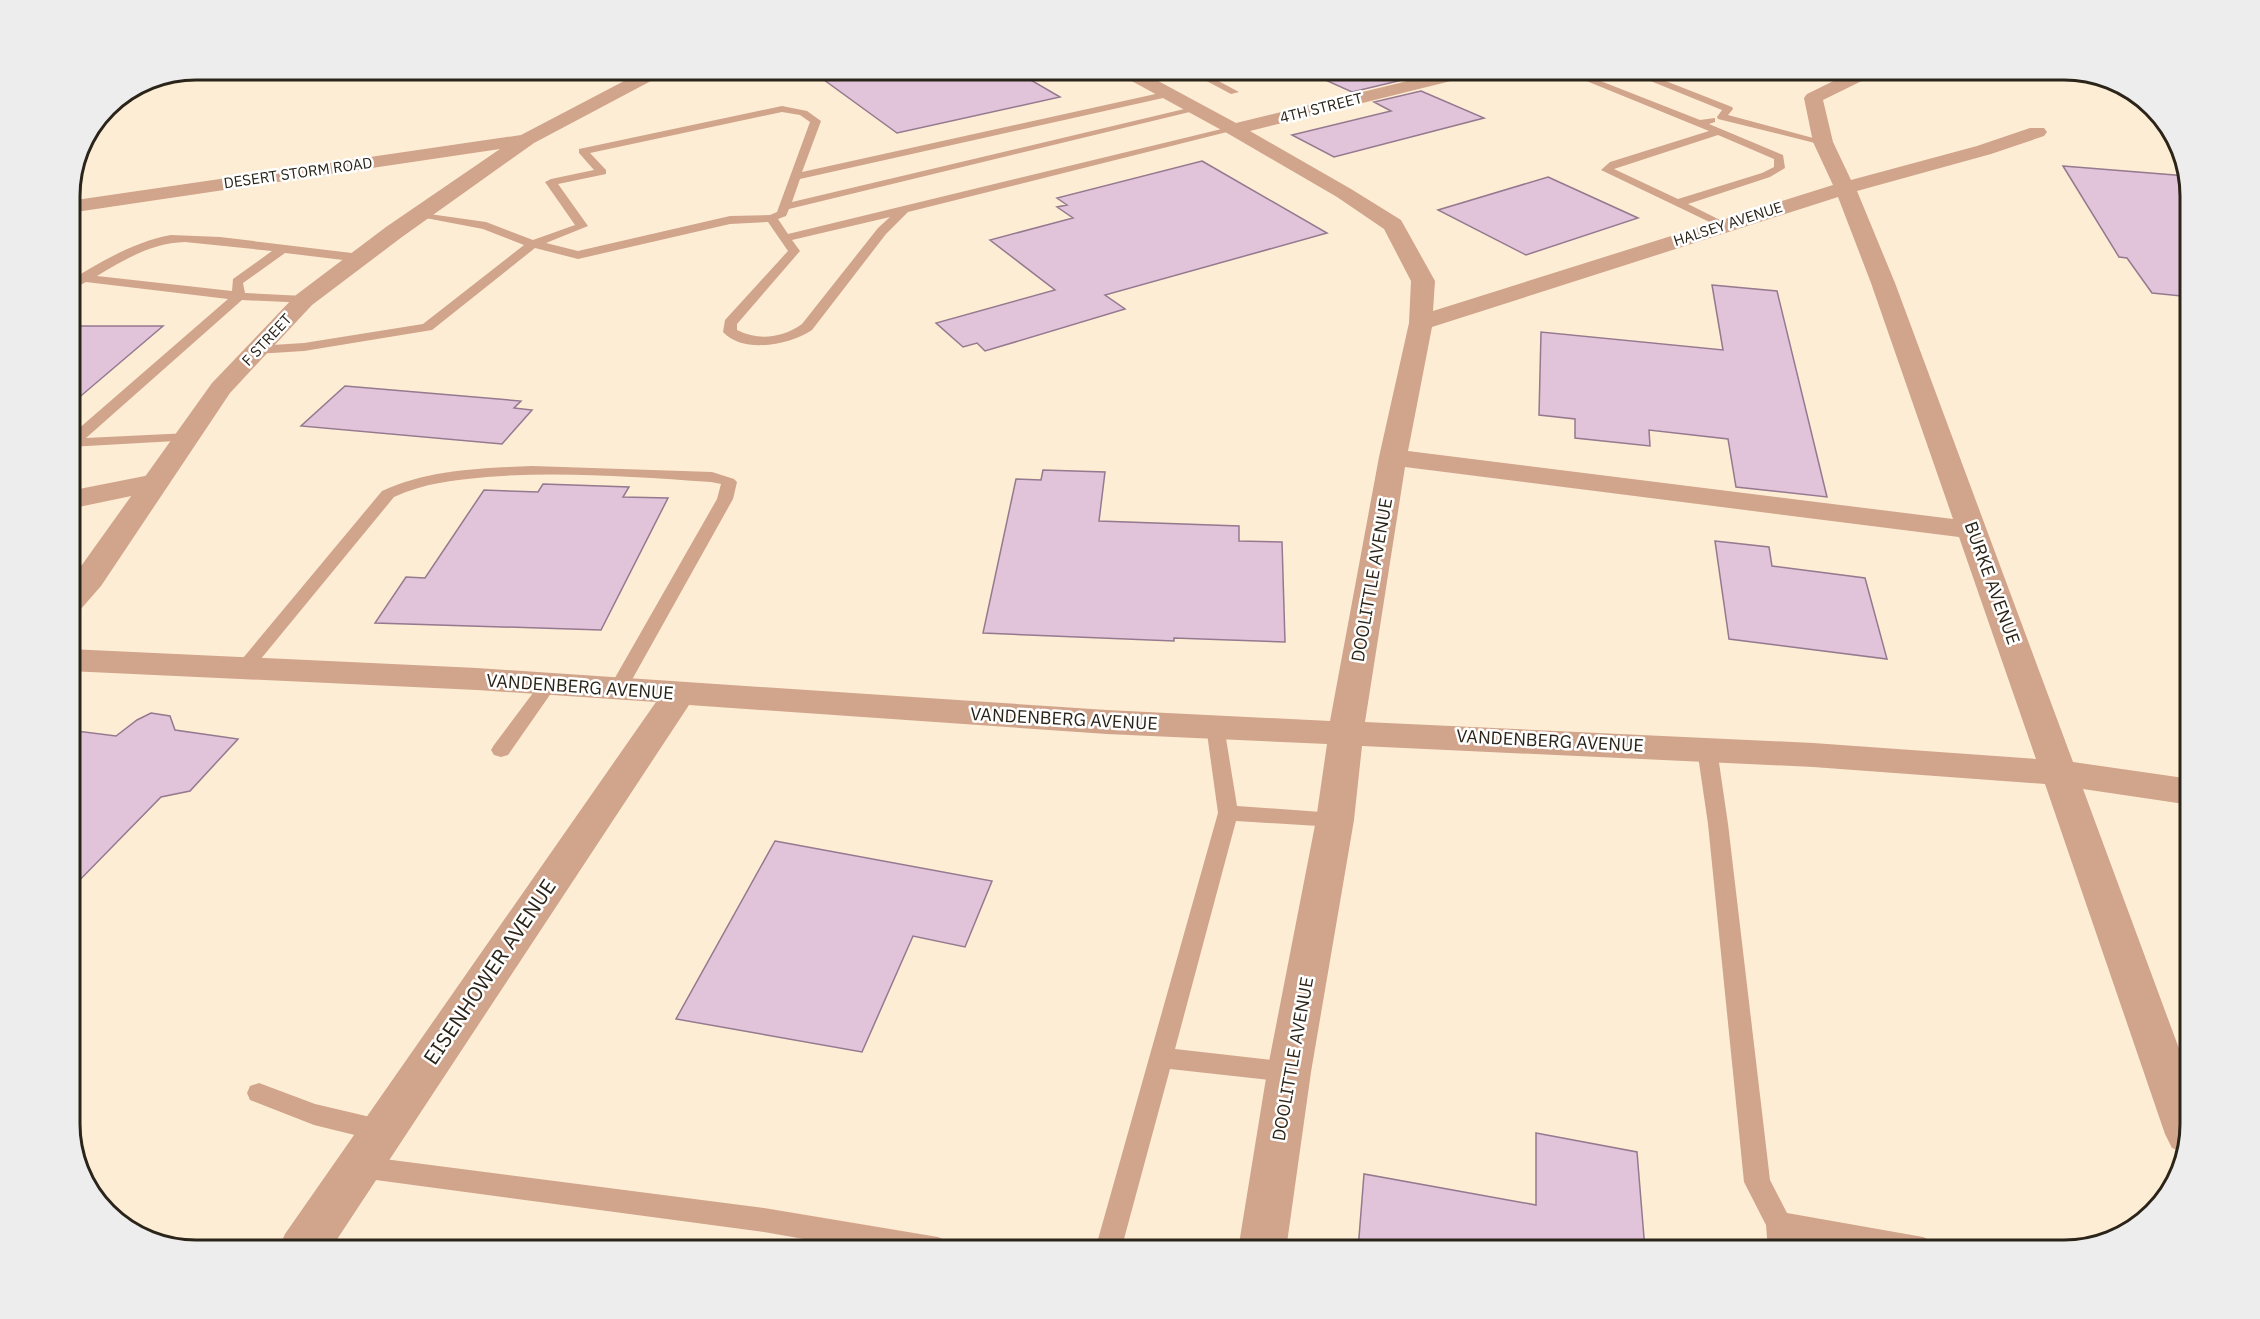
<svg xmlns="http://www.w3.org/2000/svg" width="2260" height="1319" viewBox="0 0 2260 1319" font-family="'IBM Plex Sans',sans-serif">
<rect width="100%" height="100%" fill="#fdedd4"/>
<path fill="#e1c3da" stroke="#95798f" stroke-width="1.5" d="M809,69H1012L1060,97L897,133Z
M1301,69H1371L1398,81L1352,92Z
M1421,91L1484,118L1334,157L1292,135L1391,111L1374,102Z
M1202,161L1327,233L1105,295L1125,309L985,351L977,343L963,347L936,323L1055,290L990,240L1073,218L1057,207L1067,205L1057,198Z
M2063,166L2187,176L2191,188V297L2152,293L2127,258L2119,257Z
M1548,177L1638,218L1526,255L1438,210Z
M1712,285L1777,291L1827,497L1736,487L1728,439L1649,430L1650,446L1575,438V419L1539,415L1541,332L1723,350Z
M69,326H163L69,406Z
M345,386L521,401L514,408L532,410L502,444L301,426Z
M1043,470L1105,472L1099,521L1239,526V541L1282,542L1285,642L1174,638V641L983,633L1016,479L1041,480Z
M543,484L629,487L623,497L668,498L601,630L375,623L406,577L425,578L484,490L538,492Z
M1715,541L1769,547L1772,566L1865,578L1887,659L1729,639Z
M151,713L170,716L175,730L238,739L190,791L161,797L69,891V730L116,736L137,720Z
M775,841L992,881L965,947L913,936L862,1052L676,1019Z
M1536,1133L1637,1152L1645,1250H1358L1364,1174L1536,1205Z"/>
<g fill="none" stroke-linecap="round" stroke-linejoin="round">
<path fill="#d1a48c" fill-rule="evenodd" d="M1184,69H1196L1239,92L1231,94Z
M1557,69H1570L1700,120L1715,118V122L1709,124L1783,155L1785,168L1770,177L1688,204L1730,225L1728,227H1720L1601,170L1610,162L1709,131ZM1718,135L1774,159V167L1762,173L1678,199L1614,169Z
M1621,69H1635L1732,107L1733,109L1728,115L1828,142L1823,145L1718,119L1717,117L1722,110Z
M1169,91L1172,92V96L800,179L792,202L1197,106L1202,109L789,209L786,216L778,219L788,234L1234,126L1239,129L908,212L886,234L812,330C790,345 743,354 723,332L725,320L788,251L768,222L730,224L578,259L535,248L432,330L304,351L256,354L249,350L256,346L304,343L423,324L524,245L483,229L415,216V212L486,222L533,240L575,225L545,182L551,179L594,170L579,153V149L782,106L807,111L821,121L802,172ZM782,112L800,115L810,122L777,212L770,215L730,216L578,251L546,243L588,226L558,184L606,174V170L590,153ZM890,217L878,228L802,324C782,338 759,341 737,330V324L800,251L792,240Z
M171,235L220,237L360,254L366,258L360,262L285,253L243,283L245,293L304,296L309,297L310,300L309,303L242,300L86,438L189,433L196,437L194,440L69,447V437L228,299L86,282L69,291V281C101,262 133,242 171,235ZM185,242L272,251L233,279L232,291L97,276C125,259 152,243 185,242Z
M532,466L712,472L734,479L737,482L733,499L624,694H610L608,690L717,499L721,484L711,482C636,477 561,471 487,477C454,480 424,483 394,497L250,672H238L235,668L238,664L382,491C429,469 482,468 532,466Z
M548,679L554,681L557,685L554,689L508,755L501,757L494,755L491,750L494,745L542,681Z
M1215,720L1222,721L1224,726L1237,806L1335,813L1342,815L1345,820L1342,825L1335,827L1236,821L1175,1049L1289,1062L1297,1065L1301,1072L1297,1079L1289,1082L1170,1069L1121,1250H1095L1218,813L1206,726L1208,721Z
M1707,742L1714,744L1717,749L1728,824L1770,1180L1787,1213L1923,1237L1932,1241L1936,1250H1855L1793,1239L1794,1250H1768L1766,1225L1744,1182L1708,824L1697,749L1700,744Z
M259,1083L315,1104L383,1120L392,1123L395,1131L392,1139L383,1142L314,1125L250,1100L247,1093L250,1086Z
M361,1156L764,1208L938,1237L947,1241L951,1250H866L764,1232L361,1178L352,1175L348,1167L352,1159Z"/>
<path fill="#d1a48c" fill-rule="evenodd" d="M1114,69H1136L1236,123L1456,69H1486L1483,73L1250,131L1351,189L1401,220L1435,281L1433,311L1833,185L1813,142L1804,98L1807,94L1858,69H1881L1878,73L1823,100L1833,142L1851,180L1977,146L2030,128H2044L2047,132L2044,136L1991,154L1857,191L1895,283L2073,762L2191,779V805L2083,789L2191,1081V1124L2183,1152L2172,1148L2165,1134L2045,784L1813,767L1362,746L1354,820L1311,1072L1286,1250H1238L1267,1072L1316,820L1327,744L1107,734L689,705L330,1250H278L285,1234L656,702L477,690L69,671V649L477,668L1107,710L1330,721L1379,457L1409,323L1411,281L1384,229L1337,197L1227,133L1117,73ZM1838,197L1871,283L1953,519L1408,451L1432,327ZM1405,467L1959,537L2036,759L1813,743L1365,722Z
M155,474L165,477L169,483L165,489L69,509V491Z"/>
<path fill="#d1a48c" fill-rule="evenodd" d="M647,69H669L666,73L534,143L402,237L312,305L230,393L101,586L80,610L69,613V583L212,383L296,295L386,227L500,149L69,213V201L521,135Z"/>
</g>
<g text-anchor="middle" stroke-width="5" stroke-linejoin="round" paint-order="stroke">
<g font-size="15" fill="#2b2418" stroke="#fff">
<text transform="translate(1321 108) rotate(-14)" y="5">4TH STREET</text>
<text transform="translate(298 173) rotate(-8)" y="5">DESERT STORM ROAD</text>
<text transform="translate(1728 224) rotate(-18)" y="5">HALSEY AVENUE</text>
<text transform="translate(267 340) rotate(-47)" y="5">F STREET</text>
</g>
<g font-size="18" fill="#2b2418" stroke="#fff">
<text transform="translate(1372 580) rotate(-80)" y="6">DOOLITTLE AVENUE</text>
<text transform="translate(1992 583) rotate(70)" y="6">BURKE AVENUE</text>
<text transform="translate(580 687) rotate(4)" y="6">VANDENBERG AVENUE</text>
<text transform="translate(1064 719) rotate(3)" y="6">VANDENBERG AVENUE</text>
<text transform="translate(1550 741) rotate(3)" y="6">VANDENBERG AVENUE</text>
<text transform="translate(1293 1059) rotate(-80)" y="6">DOOLITTLE AVENUE</text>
</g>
<g font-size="21" fill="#2b2418" stroke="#fff">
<text transform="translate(490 972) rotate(-56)" y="7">EISENHOWER AVENUE</text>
</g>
</g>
<path d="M0 0H2260V1319H0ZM196 80H2064A116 116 0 0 1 2180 196V1124A116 116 0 0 1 2064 1240H196A116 116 0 0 1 80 1124V196A116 116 0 0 1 196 80Z" fill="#eeeded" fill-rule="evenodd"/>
<path fill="none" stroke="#2b2418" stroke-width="3" d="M196 80H2064A116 116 0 0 1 2180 196V1124A116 116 0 0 1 2064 1240H196A116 116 0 0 1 80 1124V196A116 116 0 0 1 196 80Z"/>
</svg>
